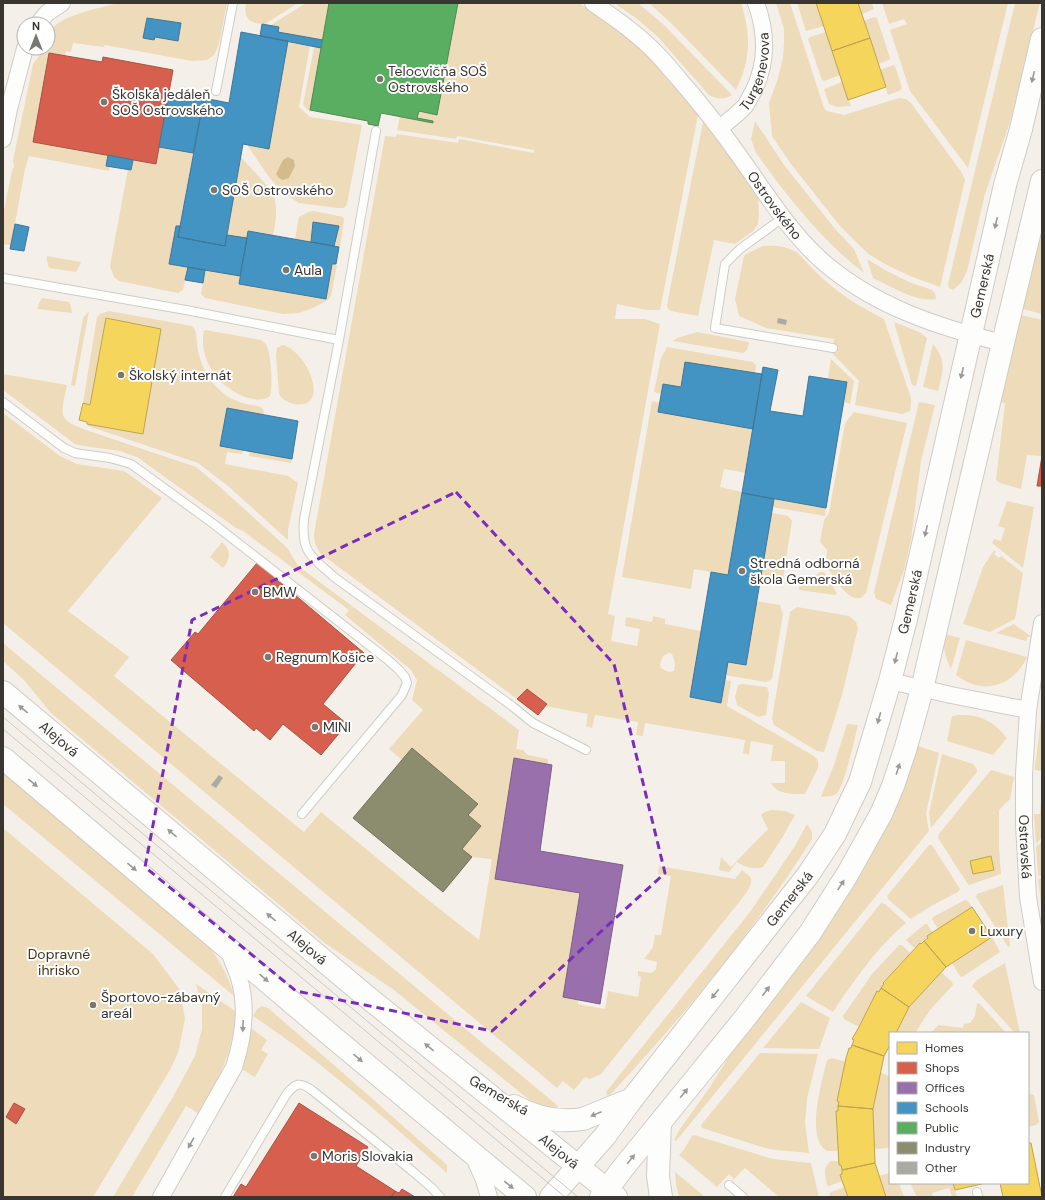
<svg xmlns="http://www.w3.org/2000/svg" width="1045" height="1200" viewBox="0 0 1045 1200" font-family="'DM Sans',sans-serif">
<rect width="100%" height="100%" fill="#f4f0e9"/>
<path fill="#eddbba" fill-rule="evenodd" d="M118,3H227L219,44L214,55L207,60L192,61L105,45L104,47L73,43L71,52L66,51L65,56L108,155L106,165L110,166L109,171L29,156L25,169L11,245L3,244V215L12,171L14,166L13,161L33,64C37,58 41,55 44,48H48C48,44 47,39 48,35C54,16 101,8 118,3ZM147,18L180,23L155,37L154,40L143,38Z
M246,3H298L265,24C250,24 243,19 246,3Z
M306,3H329L323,40L278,32L279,27L271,25Z
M458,3H579L624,34L648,56L698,115L660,310H647L617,304L615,319H645L660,324L608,614L615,616L611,641L637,646L640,629L625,626L626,617L652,622L653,616L665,619V624L701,631L690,697L721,703L725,680L731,681L727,706L814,756C818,760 819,762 818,768L805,794C793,794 777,795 771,783H785V761H771L773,745L751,741L749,755L743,753L745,740L645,723L643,736L636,735L638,722L595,715L592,728L586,726L588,714L545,706L547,703L527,689L517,699L321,554C316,547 314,542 314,534L385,136L396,137L397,134L458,143L459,139L534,153V150L457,136L456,139L397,130L400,116L417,118L419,111L437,114ZM669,653L672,654C674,659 676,665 674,671C669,673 666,671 661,668L660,664L663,656Z
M614,3H638L664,25L732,95C724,100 717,99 709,95L658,37L636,18Z
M649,3H741C751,35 751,59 736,90L672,24Z
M776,3H790L824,108L827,111L844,115L899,98L906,99L911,103L962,173L965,180L940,287L910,276L887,265L870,255L860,246L840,226L791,164L772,136L769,103L778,78L783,57L784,43V29Z
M797,3H816L824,26L806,31Z
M858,3H872L874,9L862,14Z
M882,3H1008L968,168L910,91L890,30L907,24L904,19L889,24Z
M1015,3H1040L1010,122L985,194L967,271L961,283L953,290L949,288L948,284Z
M874,17L877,18L890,58L889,60L878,64L864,21Z
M826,32L840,75L824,81L822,80L808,39L810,37Z
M288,42L310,46L299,107L310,117L362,125L347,204L344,208H338L299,203L282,192L269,177L247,145L268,149ZM288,157L295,162L291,175Z
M314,47L321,48L310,112L303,105Z
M893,65L895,66L902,88L899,91L888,95L880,70Z
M842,82L851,106L838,107L829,104L824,89Z
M755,121L784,165L836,230L854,249L864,273C821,240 787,196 756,153L751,139Z
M703,122L758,194L759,215L758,224L753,231L735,244L714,240L698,316L671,311L668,309L667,305Z
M159,147L193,153L180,226H176L169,263L188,267L183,290L178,293L119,281L114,277L110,266L128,169L131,170L133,160L156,164Z
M241,157L271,190C279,205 276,219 273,235L249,231L247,238L227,235Z
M314,211L343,217L344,220L340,247L334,246L339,226L313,222L311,242L295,239L299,217L308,212Z
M1042,228V314L1023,309Z
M763,246C776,245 786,246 798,253C826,285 847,300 884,319L911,398V405L910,411L902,414L855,405L859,381L832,353L834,339L766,328L739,316L735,299L744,256L750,252Z
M47,256L81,262L79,267L76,272L49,268L47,261Z
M867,259L885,270L909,282L932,290L935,293L936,299C917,303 891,286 873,278Z
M332,264L337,265L331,296L328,300L313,308L299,313L283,314L205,298L201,294L205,270L240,276L239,284L326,299Z
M42,298L69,302L71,307L72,313L37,309L39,303Z
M89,311L75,386L71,385L83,318Z
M109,311L192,326C197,330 196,337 197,343C198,358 204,371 213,383C221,393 233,401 246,404C252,405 259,405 263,409L264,415L227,408L220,446L243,450L242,454L227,452L225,464L288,476L298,483L288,530V540L228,486L198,463L88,426L87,424L143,434L161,329L106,318L90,405L83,403L97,317L100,314Z
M1021,315L1042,320V456L1027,455L1021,489L1000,483L996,480L1005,403L1000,402Z
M894,322L919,332L927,338L916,386L912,385Z
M205,330L261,340C264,342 266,343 267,347C271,355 273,387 270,396C265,400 260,400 253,399C224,394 197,362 204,331Z
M697,332L749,342L747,350L743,353L673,341L677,338Z
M933,344C947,361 943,371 938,391L923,387Z
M282,345C308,350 332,411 294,404C288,402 282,400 279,394L276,356L277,348Z
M667,347L753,362L756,366L755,373L685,362L681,387L663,384L661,394L654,392L661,358Z
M831,359L854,381L850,404L844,402L847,382L828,378Z
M3,374L67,385C66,392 60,411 64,417C67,423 77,426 83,429L196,467L220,487L283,544L288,549L298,566L519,730L516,749L523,750L528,755L548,759V764L514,758L495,879L580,893L564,997L578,1000V1004L605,1009L608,991L638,997L641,977L638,976V971L651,973L656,970L657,962L644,959L653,947L655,935H661L671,876L658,874L659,866L735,879L742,870C744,872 748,874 750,877C755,883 744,896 740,901L601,1074L590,1079L585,1077L574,1090L563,1081L557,1088L3,623V413L60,456L77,464L124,471L162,498L68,611L129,657L114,676L304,832L321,812L422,895L479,940L492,859L472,857L462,849L481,826L468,815L478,803L412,749L402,760L389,749L423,710L412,700L417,680L411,670L345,615L349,610L243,531L236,528L137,457L120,451L83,446L75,444L3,390Z
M652,401L660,403L658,412L753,429L746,473L724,469L720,487L742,492L728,575L694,569L691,589L622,577Z
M919,402L935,405L921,461L911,540L904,570L891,605L876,599L874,592Z
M854,412L907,423L866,593C864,595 862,598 859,598C847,601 832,574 826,565L827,550L820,542L824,520L829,513L845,423Z
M250,451L292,459L291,463L249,456Z
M774,499L826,508L825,516L772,507Z
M1007,501L1034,507L1023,568L992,543L994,539L1001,541L1005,528L998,526Z
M772,513L788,516L792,521L783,578L777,584L760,581Z
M222,542C231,550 231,558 223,568L210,557Z
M994,550L996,552L994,554L999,558L1001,556L1023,573L1015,619L990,632L963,624L983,567Z
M820,572H824L837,593L835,595L799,590V587Z
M756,601L780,605L783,614L772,679L766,682L725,675L728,662L746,665Z
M797,607L849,616L856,622L858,628L842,695L824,752L817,751L774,725L772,719L790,612Z
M1014,624L1032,637H1027L1026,641L996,633Z
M944,634L960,638L951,669C945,657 943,647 944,634Z
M966,640L1027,657C1013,687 983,696 956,675Z
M3,643L558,1106L557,1110L536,1105L532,1102L394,990L326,944L51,713L24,680L3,661Z
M742,684L767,687L769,693L766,715L758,717L737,705L735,697L738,685Z
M1042,712V771L1035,770V766Z
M958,715C979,714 994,721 1007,738L993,755L947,741L952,716Z
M847,724L858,725C855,737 844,788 836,794C833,797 826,796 821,797L834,765Z
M918,746L939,753L926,814L929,831L676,1141L674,1140L680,1129L710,1087L730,1055L815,943L852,889L869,860L894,811L904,786Z
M942,754L973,764L977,769V772L931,828L929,813Z
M992,770L1014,777L1010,799L999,810V848L1001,874L969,885L967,883L938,838L939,834L990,771Z
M3,771L199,935C217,955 227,971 234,996L3,804Z
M1041,802H1042V837L1036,844L1034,814H1040Z
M771,810L785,811L795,815L782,838L763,867C755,870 744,867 737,862L729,872L719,870L721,857L731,867L768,829L761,815L765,812Z
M807,824L812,832V839C753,932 683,1017 608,1097L606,1092L750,912L795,846Z
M3,828L153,954L180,990L185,1019L178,1053L170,1070L93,1197H3Z
M1042,841V875L1038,876L1036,847Z
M929,845H932L960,889L958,892L931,906L911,919L889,900L887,896Z
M1042,878V911L1038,879Z
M1003,885L1010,946L1008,947L976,897L977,894Z
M965,900L968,901L972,907L938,929L932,919L933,917Z
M881,903L885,904L906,923C878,946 853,982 833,1012L806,996Z
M925,924H927L933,933L914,948L906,940Z
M992,937L1000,952L962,977L960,976L952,963Z
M899,945H902L910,953L883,982L884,984L879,992L877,991L859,1027L844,1019L843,1016L872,974Z
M1005,963L1020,1033H1015L972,986L977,980Z
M941,972L952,982L953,985L930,1010L915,1033H896L909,1007Z
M196,984L235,1011C235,1050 218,1081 198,1113L186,1106L132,1197H113L174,1095L195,1056L202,1029V1006Z
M801,1002L830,1018L819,1049L763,1048Z
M977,1003L980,1004L1006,1033H931L938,1025L963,1028L964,1024L970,1023L975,1016Z
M262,1006L268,1008L350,1079L447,1165V1173C384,1118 323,1062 253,1016L257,1009Z
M251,1028L267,1040L261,1050L268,1054L255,1077L241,1069L248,1046Z
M760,1053L818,1054L807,1099L805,1123L809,1153L776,1150L765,1148L702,1128L701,1125Z
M832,1058L846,1062L837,1101L839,1102L838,1111H836L838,1151H827C805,1138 822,1081 827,1060Z
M880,1072L890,1077V1146L887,1148L876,1149L874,1146L873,1109Z
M1028,1093L1034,1095L1039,1122L1036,1125L1028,1127Z
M694,1135L773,1159L811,1163L819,1197H779L745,1168L734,1179L729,1174L717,1187L679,1155L683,1151L692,1136Z
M831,1161H839V1165H841L842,1174L840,1175L842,1181L829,1186L827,1185C825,1175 822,1168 831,1161Z
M675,1172L705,1197H678L679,1196L676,1185Z
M890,1173V1183H899L904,1197H886L879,1176Z
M915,1183H953L957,1197H952L949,1188L932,1193L933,1197H917L911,1185Z
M845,1187L848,1197H830L829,1194L831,1192Z"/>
<path fill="#d4bb8c" d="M288,157L294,160L295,166L289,178L283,180L279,178L276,174L283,160Z"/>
<path fill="#f6d55c" stroke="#bda54f" d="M816,3H858L870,38L832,51Z
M870,38L886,87L848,100L832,51Z
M106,318L161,329L143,434L87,424V422L79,420L83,403L90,405Z
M991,856L994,870L973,874L970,861Z
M972,907L992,937L946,967L924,941L928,938L927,936Z
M924,941L946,967L909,1007L881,988L884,984L883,983L920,943L921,944Z
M881,988L909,1007L896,1033H890V1045L884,1056L852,1045L854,1040L852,1039L859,1027L877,991L879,992Z
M852,1045L884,1056L873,1109L838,1106L839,1102L837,1101L846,1058L849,1048H851Z
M838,1106L873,1109L875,1163L842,1170L841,1165H839L836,1111H838Z
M1028,1143H1031L1042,1197H1003L1000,1183H1028Z
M875,1163L886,1197H848L840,1175L842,1174V1170Z
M953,1183H986L955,1190Z"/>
<path fill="#d6604d" stroke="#a75345" d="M49,53L102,62L103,57L173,70L156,164L33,142Z
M1042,456V486H1037Z
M257,563L364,653L323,704L347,724L321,755L283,724L270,740L256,728L254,731L171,660L195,632L198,634Z
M527,689L547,704L538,715L517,699Z
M14,1103L25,1109L16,1124L6,1117Z
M299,1103L368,1147L356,1166L395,1191L391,1197H233L241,1184L246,1187Z
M402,1189L415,1197H391L395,1191L399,1193Z"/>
<path fill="#9970ab" stroke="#7c5f86" d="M514,758L552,765L540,851L623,865L600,1004L563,997L580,893L495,879Z"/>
<path fill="#4393c3" stroke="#407797" d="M147,18L181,23L178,41L155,37L154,40L143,38Z
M262,24L279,27L278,32L323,40L321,48L260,36Z
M241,32L288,41L269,149L243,144L225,246L178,237L204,98L229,103Z
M169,92L204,98L193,153L159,147Z
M108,155L133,160L131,170L106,166Z
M313,222L339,226L334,246L311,242Z
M15,224L29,227L24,251L10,249Z
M176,226H180L178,237L199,241L225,246L227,235L247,238L240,276L169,264Z
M248,231L339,247L336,264H332L326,299L239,284Z
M188,267L205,270L203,283L185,280Z
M685,362L762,374L753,429L658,412L663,384L681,387Z
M763,367L778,370L770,411L803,416L809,376L847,382L826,508L742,493Z
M227,408L298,421L292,459L220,446Z
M742,493L774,499L746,665L728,662L721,703L690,697L711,572L728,575Z"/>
<path fill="#5aae61" stroke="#508a53" d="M329,3H458L437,115L419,111L417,118L433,121V123L381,113L378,126L368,124V121L310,110Z"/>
<path fill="#8c8c6e" stroke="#73725c" d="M412,748L478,804L468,815L481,826L462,849L472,857L443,892L353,818Z"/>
<path fill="#acaaa4" d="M778,318L787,320L786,325L777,323Z
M219,775L223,778L216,788L211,785Z"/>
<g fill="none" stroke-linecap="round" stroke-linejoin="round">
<g stroke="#cfccc6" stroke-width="10">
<path id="lane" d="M216,91L233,3
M784,217L740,249L725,264L715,328L833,348
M3,278L186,310L339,340L304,519C301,553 311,556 334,577L512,706L533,723L586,750
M339,340L376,131
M3,402L64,448L75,453L110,458L131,464L215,525L388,660L398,669L405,677L407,683L402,695L302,814
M729,1185L743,1197
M977,1192L978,1197
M225,1197L286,1095C295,1083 300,1081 313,1091L411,1170L432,1188L440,1197"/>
</g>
<g stroke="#cfccc6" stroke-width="18">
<g id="street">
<path id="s1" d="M593,3C616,19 638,34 657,54C665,62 672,71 679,79C701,104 721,130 740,157C765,192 789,231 820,259C871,305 937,327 1003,343"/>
<path d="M38,24L47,13L62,3"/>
<path id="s2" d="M720,128C728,121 738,114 745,106C748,102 750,97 753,92C767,64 767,33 756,3"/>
<path d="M3,139L9,109L25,48"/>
<path id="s3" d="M1042,623L1028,710L1024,774V825L1028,897L1042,982"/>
<path d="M890,681L951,695L1028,710"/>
<path d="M473,1155L484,1180L489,1197"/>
<path d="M161,1197L234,1067C243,1039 248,1007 239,978C236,968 231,958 228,949"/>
</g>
</g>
<g stroke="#cfccc6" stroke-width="24">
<g id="secondary">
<path id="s4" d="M3,692L366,996L616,1197"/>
<path d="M3,758L328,1033L525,1197"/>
<path d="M514,1106C536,1118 558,1123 583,1119L632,1099"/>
<path d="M660,1123L658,1176L661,1197"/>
<path id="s5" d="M551,1197L605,1136L632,1099L808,875L835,834L860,782L890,681L906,619L1005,185L1021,129L1042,39"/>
<path d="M601,1197L623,1168L745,1018L810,933L847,875L881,814L893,786L906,747L922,689L1003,343L1042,181"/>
</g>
</g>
<use href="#lane" stroke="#fdfdfc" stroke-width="8"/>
<use href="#street" stroke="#fdfdfc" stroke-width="16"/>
<use href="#secondary" stroke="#fdfdfc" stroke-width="22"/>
<path stroke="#cac9c7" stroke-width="1" d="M3,717L578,1197
M3,729L565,1197"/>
</g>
<defs><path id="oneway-solid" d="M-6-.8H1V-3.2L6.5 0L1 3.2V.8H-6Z"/></defs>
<g fill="#9b9a96">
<use href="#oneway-solid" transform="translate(1033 77) rotate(103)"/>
<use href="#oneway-solid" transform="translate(996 223) rotate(103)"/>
<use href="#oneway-solid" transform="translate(962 373) rotate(103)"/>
<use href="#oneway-solid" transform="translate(926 531) rotate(103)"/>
<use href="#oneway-solid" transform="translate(896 658) rotate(104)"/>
<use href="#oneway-solid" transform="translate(23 709) rotate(-140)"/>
<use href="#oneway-solid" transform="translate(879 718) rotate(106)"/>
<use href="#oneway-solid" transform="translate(898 769) rotate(-72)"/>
<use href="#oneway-solid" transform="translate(33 783) rotate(40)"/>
<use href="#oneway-solid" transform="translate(172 833) rotate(-140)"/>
<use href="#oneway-solid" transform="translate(132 867) rotate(40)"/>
<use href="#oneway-solid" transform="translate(841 885) rotate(-57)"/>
<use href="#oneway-solid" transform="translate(271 917) rotate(-140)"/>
<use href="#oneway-solid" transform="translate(264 978) rotate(40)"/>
<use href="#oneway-solid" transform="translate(766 991) rotate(-53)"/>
<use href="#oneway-solid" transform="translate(715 994) rotate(128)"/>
<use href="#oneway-solid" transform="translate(243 1026) rotate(93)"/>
<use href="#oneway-solid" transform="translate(429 1047) rotate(-141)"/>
<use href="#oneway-solid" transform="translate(358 1058) rotate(40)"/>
<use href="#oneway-solid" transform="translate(684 1093) rotate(-51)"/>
<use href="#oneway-solid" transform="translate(596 1114) rotate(158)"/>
<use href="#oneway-solid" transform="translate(191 1143) rotate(119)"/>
<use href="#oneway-solid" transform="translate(631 1159) rotate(-51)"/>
<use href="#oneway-solid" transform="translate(509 1185) rotate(39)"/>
</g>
<path fill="none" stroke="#7b2cbf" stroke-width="3" stroke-dasharray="8 5" stroke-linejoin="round" d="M456,492L614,664L665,873L492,1031L296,991L145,867L192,620Z"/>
<g fill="#7a7771" stroke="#fff" stroke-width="1.5">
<circle cx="380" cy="79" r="4"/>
<circle cx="104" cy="102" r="4"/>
<circle cx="214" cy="190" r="4"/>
<circle cx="286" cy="270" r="4"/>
<circle cx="121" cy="375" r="4"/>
<circle cx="742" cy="571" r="4"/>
<circle cx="255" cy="592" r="4"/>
<circle cx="268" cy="657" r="4"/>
<circle cx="315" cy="727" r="4"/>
<circle cx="972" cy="931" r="4"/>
<circle cx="93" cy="1005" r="4"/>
<circle cx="314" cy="1156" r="4"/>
</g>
<g text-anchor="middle" stroke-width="4" stroke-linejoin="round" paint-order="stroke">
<g font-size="14" fill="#393631" stroke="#fff">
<text dy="5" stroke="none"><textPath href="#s2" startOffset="70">Turgenevova</textPath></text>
<text dy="5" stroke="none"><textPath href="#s1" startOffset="274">Ostrovského</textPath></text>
<text dy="5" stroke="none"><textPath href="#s5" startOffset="1030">Gemerská</textPath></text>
<text dy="5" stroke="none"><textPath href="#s5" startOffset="706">Gemerská</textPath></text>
<text dy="5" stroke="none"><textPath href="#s4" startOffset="73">Alejová</textPath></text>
<text dy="5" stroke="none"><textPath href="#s3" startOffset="225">Ostravská</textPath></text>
<text dy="5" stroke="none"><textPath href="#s5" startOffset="382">Gemerská</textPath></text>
<text dy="5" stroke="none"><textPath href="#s4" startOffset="397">Alejová</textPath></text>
<text transform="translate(499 1095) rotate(30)" y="5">Gemerská</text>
<text dy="5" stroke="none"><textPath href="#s4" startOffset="721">Alejová</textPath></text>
</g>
<g font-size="14" fill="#393631" stroke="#fff" text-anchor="start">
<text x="388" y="76">Telocvičňa SOŠ<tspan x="388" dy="16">Ostrovského</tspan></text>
<text x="112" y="99">Školská jedáleň<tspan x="112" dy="16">SOŠ Ostrovského</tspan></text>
<text x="222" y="195">SOŠ Ostrovského</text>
<text x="294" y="275">Aula</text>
<text x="129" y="380">Školský internát</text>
<text x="750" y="568">Stredná odborná<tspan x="750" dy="16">škola Gemerská</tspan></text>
<text x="263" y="597">BMW</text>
<text x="276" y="662">Regnum Košice</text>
<text x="323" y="732">MINI</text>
<text x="980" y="936">Luxury</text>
<text x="101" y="1002">Športovo-zábavný<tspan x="101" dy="16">areál</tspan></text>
<text x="322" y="1161">Moris Slovakia</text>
</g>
<g font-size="14" fill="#403115" stroke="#fff">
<text x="59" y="959">Dopravné<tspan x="59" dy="16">ihrisko</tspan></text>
</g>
</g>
<rect width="1045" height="1200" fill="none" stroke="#393631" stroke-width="8"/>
<rect x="889" y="1032" width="140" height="152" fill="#ffffff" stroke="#b0afad"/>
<rect x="897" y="1042" width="20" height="12" fill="#f6d55c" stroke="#b0afad"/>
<text x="925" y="1052" font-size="12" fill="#393631">Homes</text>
<rect x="897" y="1062" width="20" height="12" fill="#d6604d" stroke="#b0afad"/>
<text x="925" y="1072" font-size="12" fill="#393631">Shops</text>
<rect x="897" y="1082" width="20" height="12" fill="#9970ab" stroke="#b0afad"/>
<text x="925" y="1092" font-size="12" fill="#393631">Offices</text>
<rect x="897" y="1102" width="20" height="12" fill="#4393c3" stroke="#b0afad"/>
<text x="925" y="1112" font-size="12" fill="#393631">Schools</text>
<rect x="897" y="1122" width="20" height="12" fill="#5aae61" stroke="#b0afad"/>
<text x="925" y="1132" font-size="12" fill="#393631">Public</text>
<rect x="897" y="1142" width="20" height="12" fill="#8c8c6e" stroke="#b0afad"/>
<text x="925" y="1152" font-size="12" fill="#393631">Industry</text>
<rect x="897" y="1162" width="20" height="12" fill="#acaaa4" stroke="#b0afad"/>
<text x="925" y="1172" font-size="12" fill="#393631">Other</text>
<g transform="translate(36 36)"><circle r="19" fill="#ffffff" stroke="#b0afad"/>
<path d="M0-3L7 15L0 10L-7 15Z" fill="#7a7771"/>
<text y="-6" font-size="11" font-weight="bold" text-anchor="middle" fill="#393631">N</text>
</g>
</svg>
